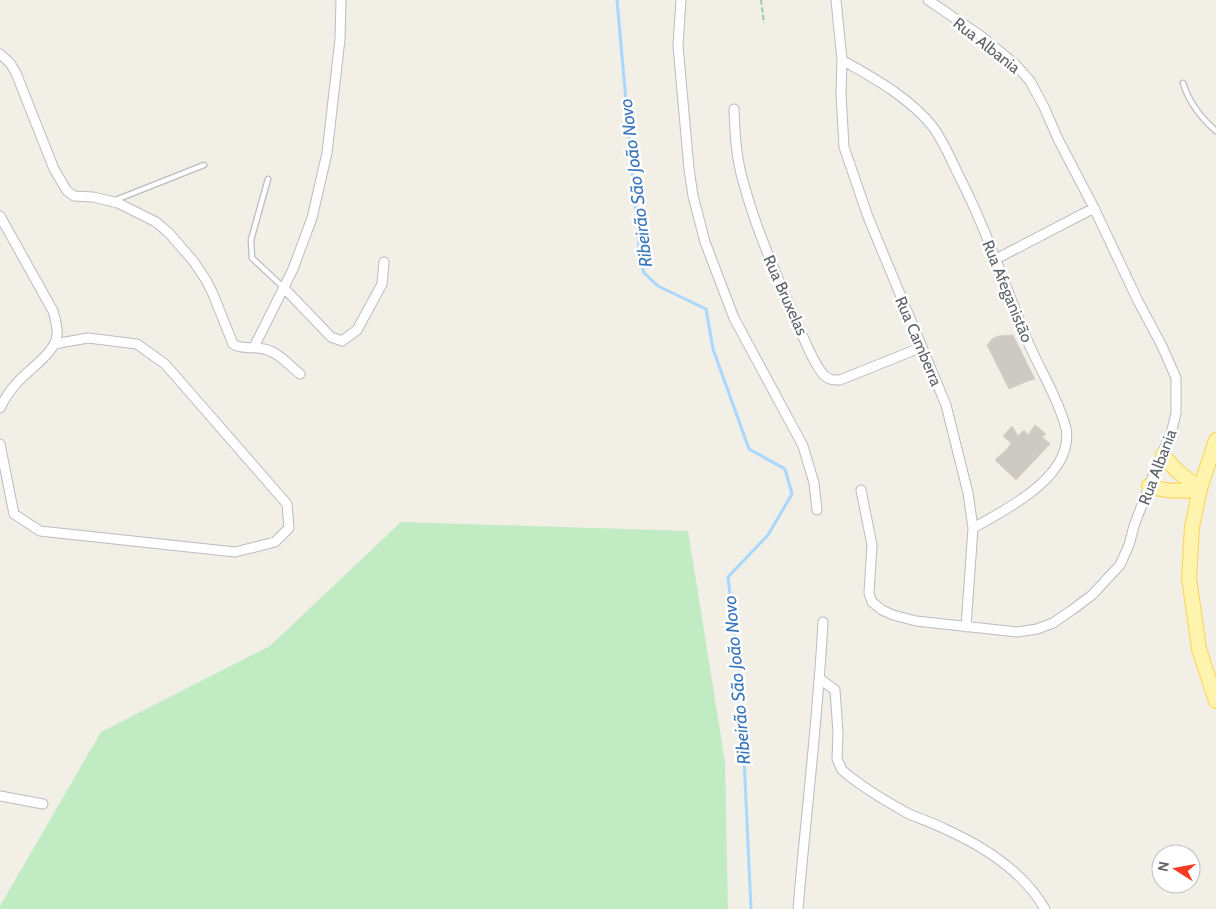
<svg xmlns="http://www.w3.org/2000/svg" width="1216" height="909" viewBox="0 0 1216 909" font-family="Cabin,sans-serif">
<rect width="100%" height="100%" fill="#f1efe6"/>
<path fill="#c1ebc2" d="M401,522L688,531L725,762L728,909H0V906L101,732L270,646Z"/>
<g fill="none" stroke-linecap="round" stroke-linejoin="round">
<path stroke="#a8d7ff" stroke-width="3" d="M617,0L640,257L644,273L658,286L706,309L713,349L749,449L785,469L792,494L768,535L728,577L741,692L751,909"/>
</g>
<path fill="#cccac3" stroke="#d7d1c4" d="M1013,335L1035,379L1028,381L1009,389L987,345L993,338L999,336Z
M1035,425L1046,434L1042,437L1050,444L1016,480L995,460L1007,449L1011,443L1003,436L1012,426L1018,436L1024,430L1028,435Z"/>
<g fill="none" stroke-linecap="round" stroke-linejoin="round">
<g stroke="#b9bcc1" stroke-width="7">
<path id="lane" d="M1183,83C1189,103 1200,117 1216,131
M268,179L251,240L252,258L283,287
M113,201L204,165"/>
</g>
<g stroke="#b9bcc1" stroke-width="11">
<path id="street" d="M681,0L678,46L689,169L693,196L705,242L734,318L803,446L814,483L817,510
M836,0L842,60L841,94L844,147L868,217L946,405L968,493L973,528L966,627
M0,54L10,63L16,73L54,169L67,191L74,196L93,197L118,203L156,222L169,233L194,262L206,280L213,294L233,344C242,350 253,346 264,349C278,352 289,365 300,374
M842,60C874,78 910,98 933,127C943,141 951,159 958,174C986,228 1005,286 1028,342C1040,370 1057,396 1065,425C1067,430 1067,438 1066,444C1060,482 1004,511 973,528
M734,109C735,134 736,157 743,181C756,230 777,276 797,323C804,338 812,361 823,374C828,380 833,380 840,380L922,347
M0,216L53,311C55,319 58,327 57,335C56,353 26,371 15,385C9,392 4,400 0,408
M996,259L1094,208
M284,288L331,337L342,341L357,330L382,284L384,262
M254,347L293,269L312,218L327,153L340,39L341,0
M0,444L14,514L40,531L235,552L275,542L289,528L287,504L165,364L137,344L88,338L54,344
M861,490L872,545L869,593L872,602L882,610L893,615L916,621L1017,632L1037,629L1053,623L1072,610L1092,595L1120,565L1129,545L1134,526L1149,486L1172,430L1176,413V378L1162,346L1138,301L1094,208L1058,139L1044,107L1030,81L1015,64L981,36L928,0
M820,679L835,690L838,733L837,759L842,770C859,785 889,803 909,814C921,819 933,823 945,829C983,846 1023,871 1045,909
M0,796L43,804
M798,909C806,813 818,718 823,622"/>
</g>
<g stroke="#ffd351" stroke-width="16">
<path id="primary" d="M1216,440L1200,489L1192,527L1189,578L1199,649L1216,701
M1163,455L1176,470L1200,489
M1149,486C1166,492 1182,492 1200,489"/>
</g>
<path stroke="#98cda8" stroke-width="2" stroke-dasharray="5 2.5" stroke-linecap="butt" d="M761,0L764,23"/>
<use href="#lane" stroke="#fff" stroke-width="4.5"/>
<use href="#street" stroke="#fff" stroke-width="9"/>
<use href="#primary" stroke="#fff4ad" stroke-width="14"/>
</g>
<g text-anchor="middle" stroke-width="5" stroke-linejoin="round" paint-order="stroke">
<g font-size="16" fill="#5d6268" stroke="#fff">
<text transform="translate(987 45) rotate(38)" y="6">Rua Albania</text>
<text transform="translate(1008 291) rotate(68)" y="6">Rua Afeganistão</text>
<text transform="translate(786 295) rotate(66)" y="6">Rua Bruxelas</text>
<text transform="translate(919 341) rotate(67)" y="6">Rua Camberra</text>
<text transform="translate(1157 467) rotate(-69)" y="6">Rua Albania</text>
</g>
<g font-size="18" font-style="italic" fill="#3a76bd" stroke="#fff">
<text transform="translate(636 183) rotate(-97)" y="6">Ribeirão São João Novo</text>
<text transform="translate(737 680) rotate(-95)" y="6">Ribeirão São João Novo</text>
</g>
</g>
<g transform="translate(1176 869) rotate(281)"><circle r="24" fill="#ffffff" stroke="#bec0c3"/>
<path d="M0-4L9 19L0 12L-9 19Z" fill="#fa3a23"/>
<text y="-8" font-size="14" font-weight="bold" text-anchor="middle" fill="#5d6268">N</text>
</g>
</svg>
